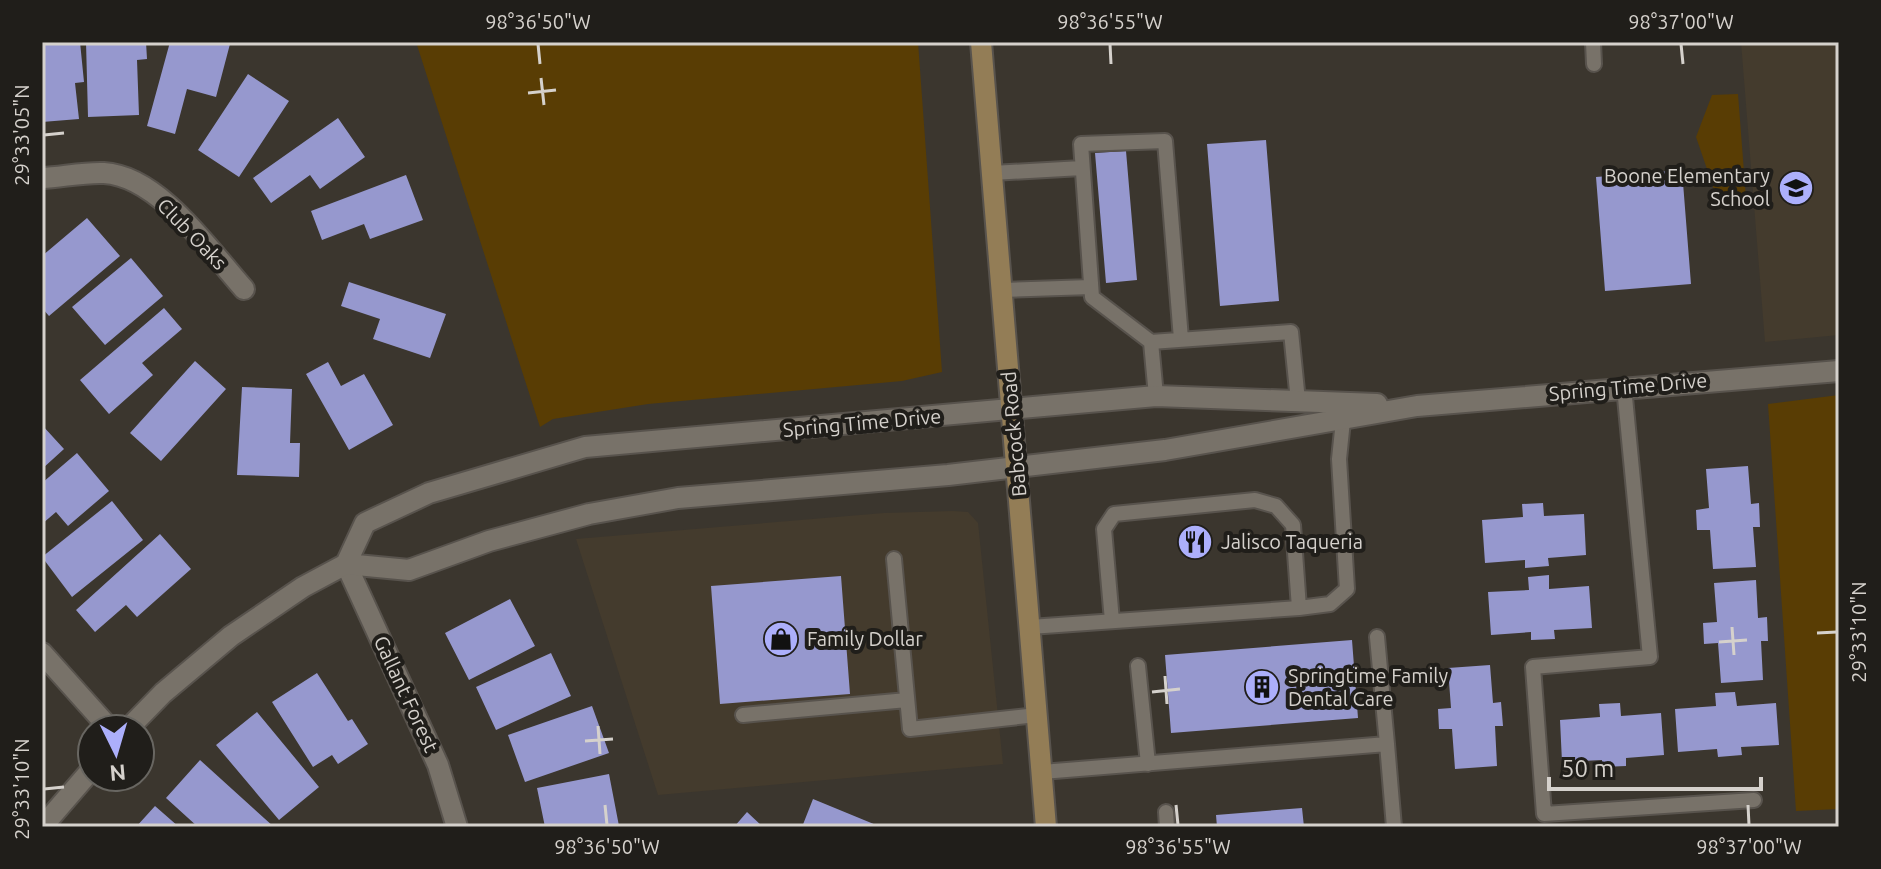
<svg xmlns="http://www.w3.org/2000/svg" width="1881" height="869" viewBox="0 0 1881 869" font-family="Ubuntu,sans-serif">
<rect width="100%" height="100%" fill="#3b362e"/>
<path fill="#443b2d" d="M1741,42H1839V335L1765,342Z
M953,511L968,512L978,523L1003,764L658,795L576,539L884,513Z"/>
<path fill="#593d04" d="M416,42H918L942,372L902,381L648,404L553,419L540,427Z
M1738,94L1746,198L1718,201L1696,137L1712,95Z
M1839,395V809L1796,811L1768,404Z"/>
<path fill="#9698ce" d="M42,42H80L84,82L75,83L79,119L42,122Z
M86,42H146L147,59L137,60L139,115L88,117Z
M170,42L230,44L216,97L187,89L175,134L147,126Z
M248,74L289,101L239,177L198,150Z
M338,118L365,157L320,189L310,175L271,203L253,178Z
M1266,140L1279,301L1220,306L1207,144Z
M1126,151L1137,280L1106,283L1095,153Z
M1682,170L1691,284L1605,291L1596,177Z
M406,175L423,220L370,239L364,224L322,240L311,211Z
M87,218L120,256L49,316L42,308V256Z
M131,258L163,296L105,345L72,307Z
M349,282L446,314L430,358L373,339L380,319L341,306Z
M164,308L182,329L142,363L153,375L109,414L80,380Z
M195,361L226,389L161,461L130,433Z
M328,362L341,386L364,374L393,425L349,450L306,374Z
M242,387L292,389L290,443H300L299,477L237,475Z
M42,425L64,449L42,469Z
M77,453L109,491L68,526L56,512L42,524V483Z
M1748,466L1751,504L1759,503L1760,527H1753L1756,567L1713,569L1710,530H1697L1696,510L1709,508L1706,469Z
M112,501L143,540L72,597L42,557Z
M1543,503L1544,516L1584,514L1586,555L1548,558L1549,566L1525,568V560L1485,563L1482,520L1523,517L1522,504Z
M160,534L191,569L137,617L126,605L95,632L76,610Z
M1549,575V589L1589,586L1592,628L1554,630L1555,639L1531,640V632L1491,635L1488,592L1529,590L1528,577Z
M841,576L850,694L720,704L711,586Z
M1756,580L1758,618L1767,617L1768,641H1761L1763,680L1721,683L1718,643L1704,644L1703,623L1717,622L1714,583Z
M510,599L535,646L469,680L445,633Z
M1352,640L1358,718L1171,733L1165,655Z
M551,653L571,696L496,730L476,687Z
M1490,665L1493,703L1501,702L1503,726H1495L1497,766L1455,769L1452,729H1439L1438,709L1451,708L1448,668Z
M317,673L348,721L352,719L368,744L338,764L332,755L313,767L272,702Z
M1735,692L1737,706L1776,703L1779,745L1741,747L1742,755L1718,757L1717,749L1678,752L1675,709L1716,706L1715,693Z
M1620,703L1621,716L1661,713L1664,755L1626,758V766L1602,767V760L1562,762L1560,720L1600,717L1599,704Z
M592,706L609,753L525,782L508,735Z
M257,712L319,787L279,820L216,745Z
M200,760L274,827H198L166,798Z
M609,774L619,826L545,827L537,788Z
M813,799L881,827H802Z
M155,806L179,827H136Z
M1302,808L1304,827H1217L1216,815Z
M747,812L763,827H734Z"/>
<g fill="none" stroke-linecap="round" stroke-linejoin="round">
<g stroke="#58534d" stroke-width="18">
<path id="service" d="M1593,42L1594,64
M992,173L1082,168
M1002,290L1091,287
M1181,339L1165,141L1081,144L1092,297L1151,342L1291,332L1298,401
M1151,342L1156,396
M1624,387L1650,657L1533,667L1544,814L1754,800
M894,559L910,729L1037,715
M1299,608L1330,604L1347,589L1339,459L1344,411
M1030,627L1299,608L1293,525L1276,506L1255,500L1114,514L1104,529L1112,621
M1138,666L1148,764
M743,715L907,700
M1387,744L1394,827
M1042,772L1387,744L1377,637
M1166,812L1167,827"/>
</g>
<g stroke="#58534d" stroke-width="24">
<path id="minor" d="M42,178C62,177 84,172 104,173C159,176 210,251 244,289
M346,564L438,765L457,827
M42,653L110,729"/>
</g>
<g stroke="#58534d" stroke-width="24">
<path id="tertiary" d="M346,564L365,523L429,493L585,447L1156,396L1377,404
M128,729L163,693L231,636L303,587L346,564L409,570L489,541L589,514L678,498L948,475L1165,450L1417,406L1839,371
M42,827L92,769"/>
</g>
<g stroke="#58534d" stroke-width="24">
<path id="secondary" d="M981,42L1046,827"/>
</g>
<use href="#service" stroke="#787269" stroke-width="14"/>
<use href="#minor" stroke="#787269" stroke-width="20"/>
<use href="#tertiary" stroke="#787269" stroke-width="20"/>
<use href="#secondary" stroke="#937d56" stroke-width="20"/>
</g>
<path fill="none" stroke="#d5d1cc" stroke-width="3" d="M538,44L540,64M1110,44L1111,64M1681,44L1683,64M541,78L544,105M528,93L556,90M44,135L64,133M1732,627L1734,655M1817,633L1837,632M1719,642L1747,640M1165,676L1167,704M1152,692L1180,689M598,726L600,754M585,741L613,739M44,789L64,787M605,805L607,825M1176,805L1178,825M1748,805L1749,825"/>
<defs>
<g id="school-disc" transform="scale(1.8)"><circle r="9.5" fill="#acaffb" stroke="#201e1a"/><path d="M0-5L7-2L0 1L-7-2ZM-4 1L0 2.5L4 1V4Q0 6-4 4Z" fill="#111"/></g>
<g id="restaurant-disc" transform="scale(1.8)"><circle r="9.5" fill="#acaffb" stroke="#201e1a"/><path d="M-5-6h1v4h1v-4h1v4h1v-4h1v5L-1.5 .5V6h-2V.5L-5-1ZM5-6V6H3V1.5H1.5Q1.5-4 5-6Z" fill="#111"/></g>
<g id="shop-disc" transform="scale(1.8)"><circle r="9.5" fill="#acaffb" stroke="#201e1a"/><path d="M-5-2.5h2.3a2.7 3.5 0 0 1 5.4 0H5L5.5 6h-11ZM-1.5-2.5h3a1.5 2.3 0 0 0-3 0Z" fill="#111"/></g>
<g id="building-disc" transform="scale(1.8)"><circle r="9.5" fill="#acaffb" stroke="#201e1a"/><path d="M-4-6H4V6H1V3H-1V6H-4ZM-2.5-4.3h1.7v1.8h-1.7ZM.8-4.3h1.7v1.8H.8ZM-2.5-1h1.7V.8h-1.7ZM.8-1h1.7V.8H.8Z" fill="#111"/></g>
</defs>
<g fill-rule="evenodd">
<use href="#school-disc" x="1796" y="188"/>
<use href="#restaurant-disc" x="1195" y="542"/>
<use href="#shop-disc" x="781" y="639"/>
<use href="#building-disc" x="1262" y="687"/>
</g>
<g text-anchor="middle" stroke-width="8" stroke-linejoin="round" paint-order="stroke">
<g font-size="20" fill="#d5d1cc" stroke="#201e1a" text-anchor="start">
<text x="1770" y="183" text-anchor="end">Boone Elementary<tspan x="1770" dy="23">School</tspan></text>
<text x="1221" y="549">Jalisco Taqueria</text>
<text x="807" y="646">Family Dollar</text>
<text x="1288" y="683">Springtime Family<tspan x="1288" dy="23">Dental Care</tspan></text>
</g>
<g font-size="20" fill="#d5d1cc" stroke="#201e1a">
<text transform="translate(192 234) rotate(46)" y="7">Club Oaks</text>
<text transform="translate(1628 387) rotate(-5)" y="7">Spring Time Drive</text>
<text transform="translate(862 423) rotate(-5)" y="7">Spring Time Drive</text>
<text transform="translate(1014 434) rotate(-95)" y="7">Babcock Road</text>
<text transform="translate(406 694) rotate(65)" y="7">Gallant Forest</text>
</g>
</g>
<rect width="1881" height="869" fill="none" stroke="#201e1a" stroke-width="88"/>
<g transform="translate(116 753) rotate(175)"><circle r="38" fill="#201e1a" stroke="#686661" stroke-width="2"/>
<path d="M0-6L14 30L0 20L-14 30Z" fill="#acaffb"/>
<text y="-12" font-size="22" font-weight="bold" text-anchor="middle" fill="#d5d1cc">N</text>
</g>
<path d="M1549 777v12h212v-12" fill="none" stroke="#d5d1cc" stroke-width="4"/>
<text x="1561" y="777" font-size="24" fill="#d5d1cc" stroke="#201e1a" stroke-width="6" paint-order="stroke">50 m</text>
<rect x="44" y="44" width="1793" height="781" fill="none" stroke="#d5d1cc" stroke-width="3"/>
<g font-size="20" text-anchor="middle" fill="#d5d1cc">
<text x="538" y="29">98°36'50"W</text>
<text x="1110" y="29">98°36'55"W</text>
<text x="1681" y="29">98°37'00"W</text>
<text transform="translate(22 135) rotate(-90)" y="7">29°33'05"N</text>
<text transform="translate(1859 632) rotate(-90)" y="7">29°33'10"N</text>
<text transform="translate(22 789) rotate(-90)" y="7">29°33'10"N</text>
<text x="607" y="854">98°36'50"W</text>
<text x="1178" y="854">98°36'55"W</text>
<text x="1749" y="854">98°37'00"W</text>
</g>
</svg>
